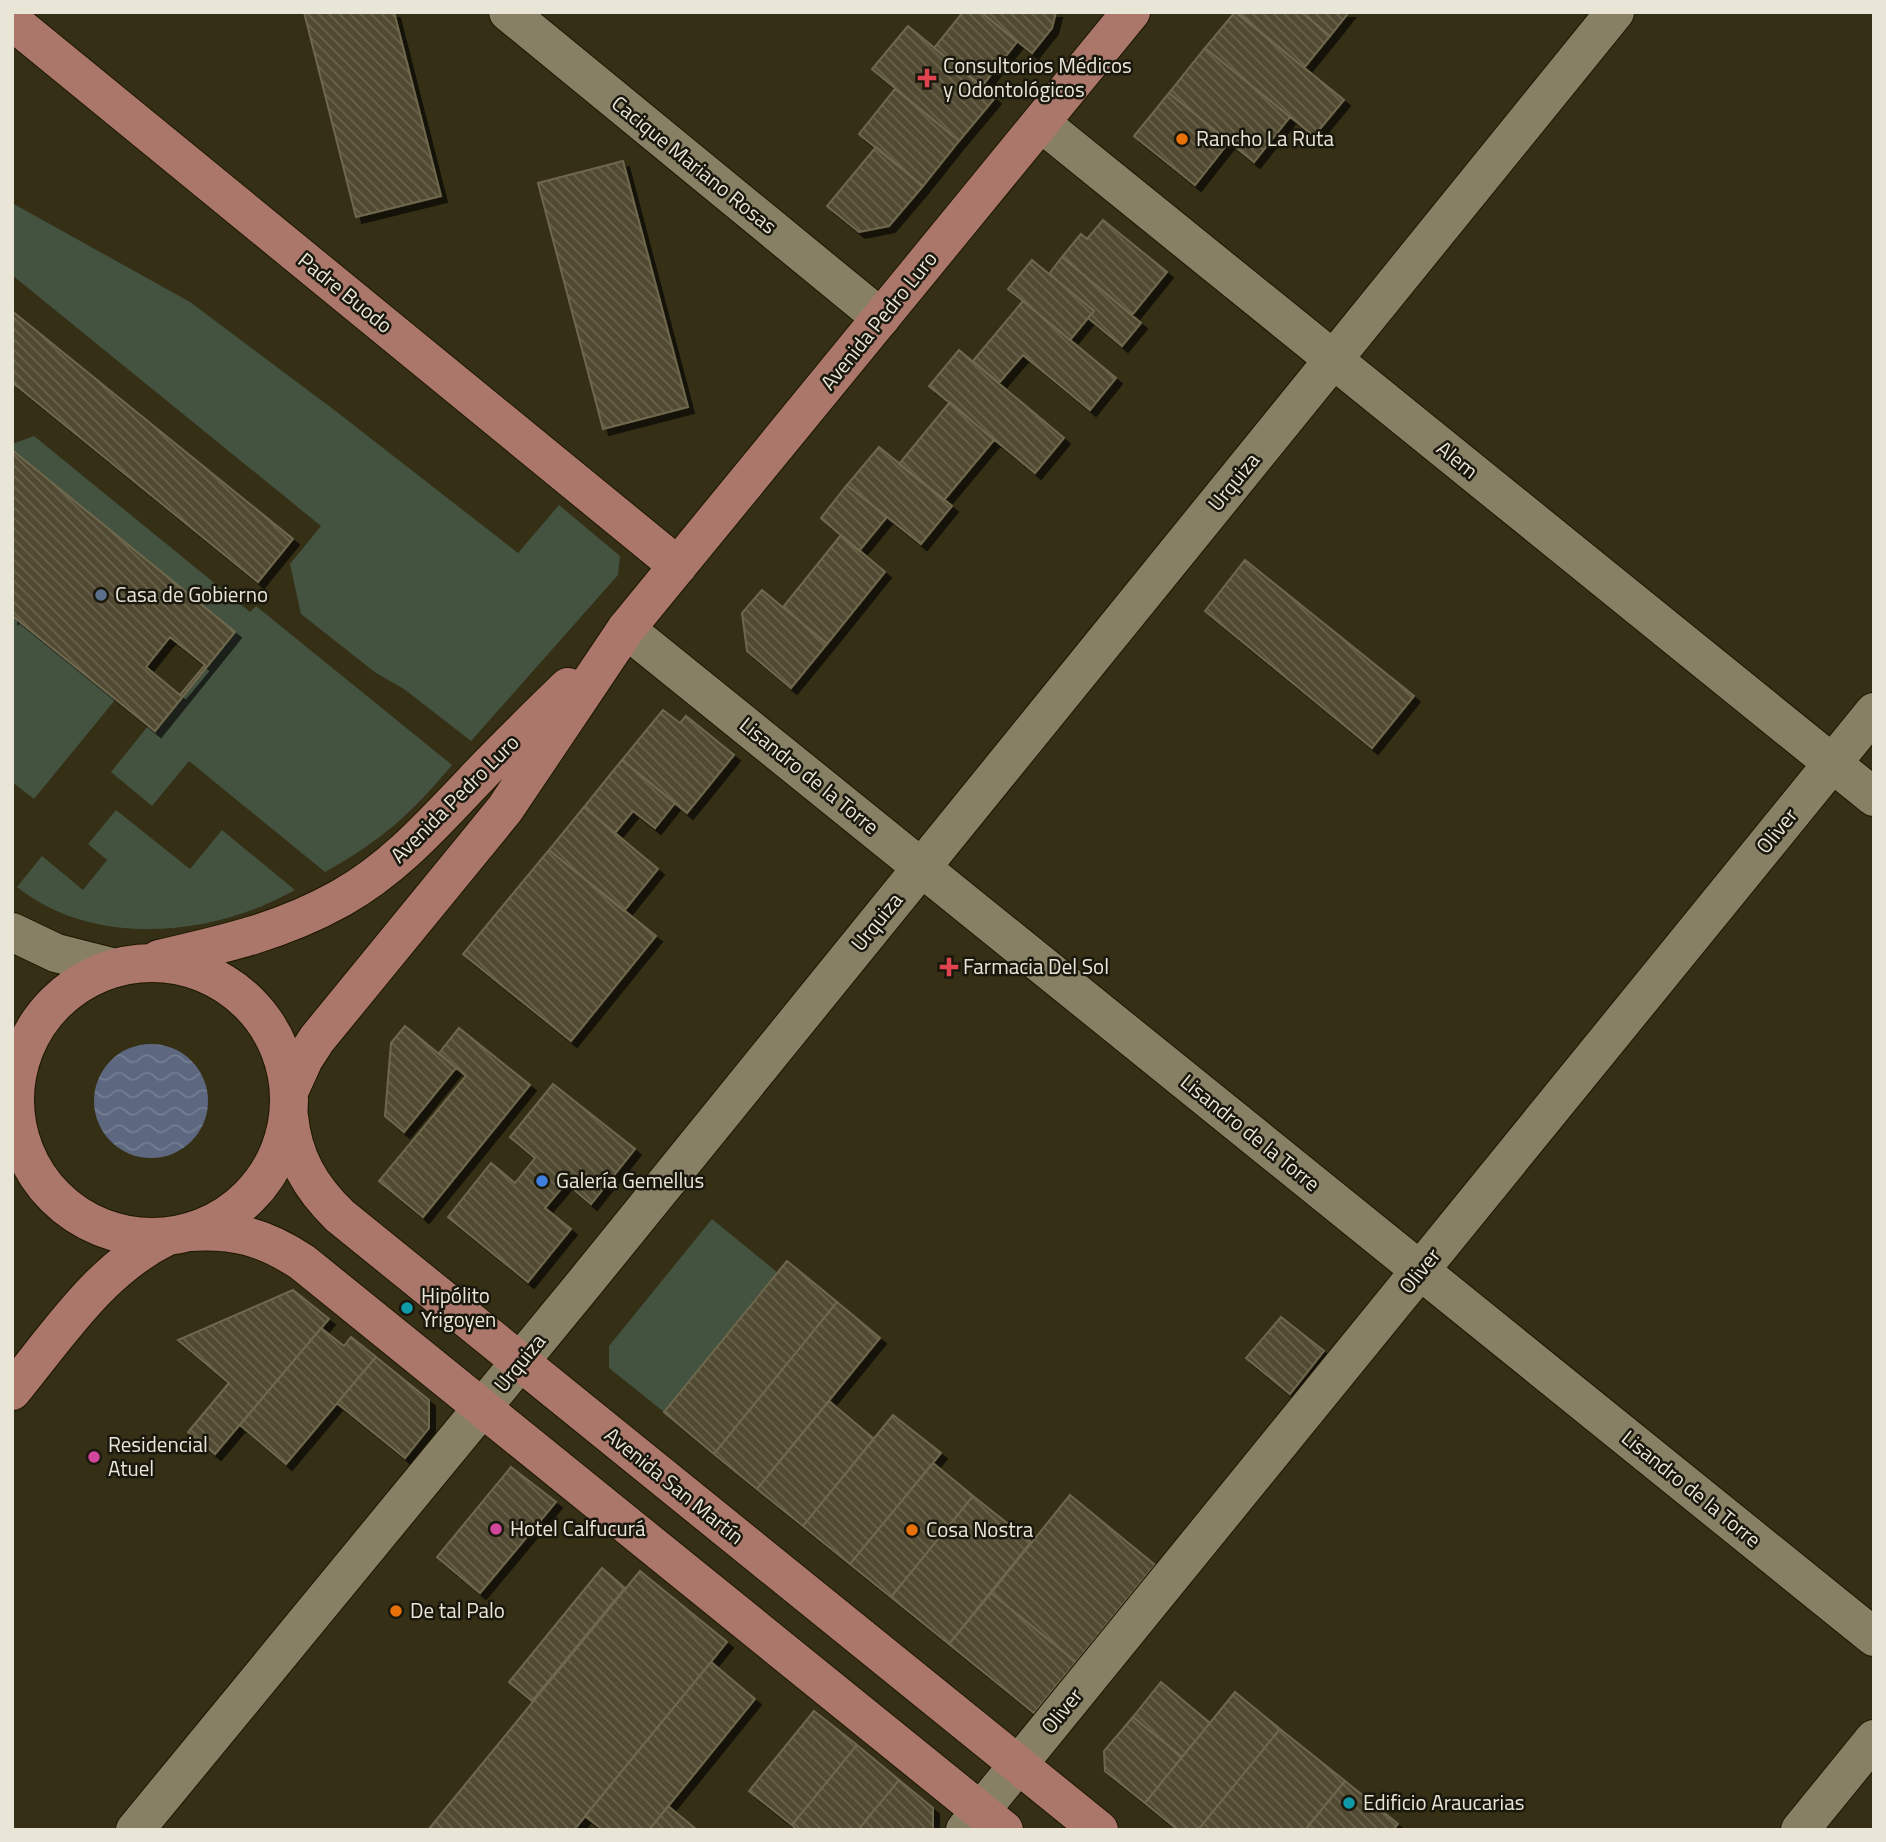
<svg xmlns="http://www.w3.org/2000/svg" width="1886" height="1842" viewBox="0 0 1886 1842" font-family="'Titillium Web',sans-serif">
<defs>
<pattern id="water-waves" width="16" height="10" patternUnits="userSpaceOnUse" patternTransform="scale(1.75)"><rect width="16" height="10" fill="#5d6880"/><path d="M0 5q4-4 8 0t8 0" fill="none" stroke="#747e91"/></pattern>
<pattern id="building-back-hatch" width="6" height="6" patternUnits="userSpaceOnUse" patternTransform="scale(1.75)"><rect width="6" height="6" fill="#514a31"/><path d="M-1 5l2 2M0 0l6 6M5-1l2 2" fill="none" stroke="#6a644e"/></pattern>
<filter id="shadow"><feDropShadow dx="6" dy="6" stdDeviation="0" flood-color="#0009"/></filter>
</defs>
<rect width="100%" height="100%" fill="#352f16"/>
<path fill="#435340" d="M12,203L190,302L333,409L518,553L559,505L620,556L618,575L471,741L404,689L376,673L301,614L290,564L321,526L12,275Z
M34,436L250,612L256,606L452,765C412,813 381,841 325,872L189,761L152,806L111,772L148,726L155,731L235,632L12,450V444Z
M12,615L115,700L34,799L12,782Z
M116,810L190,869L222,830L295,890C283,896 270,903 257,908C180,938 83,940 17,887L42,856L83,890L107,860L88,844Z
M712,1219L777,1272L664,1412L609,1368V1346Z"/>
<path fill="url(#water-waves)" d="M94 1101a57 57 0 1 1 114 0a57 57 0 1 1-114 0Z"/>
<path fill="url(#building-back-hatch)" stroke="#6f684e" stroke-width="2" fill-rule="evenodd" filter="url(#shadow)" d="M304,12H394L441,196L356,217Z
M963,12H981L1017,42L982,86L934,48Z
M981,12H1056L1052,28L1032,53Z
M1235,12L1344,100L1314,136L1205,48Z
M1237,12H1301L1330,36L1304,68Z
M1301,12H1349L1330,36Z
M908,26L995,98L959,141L872,69Z
M1205,48L1290,117L1254,162L1169,93Z
M895,89L959,141L923,186L859,134Z
M1169,93L1229,142L1195,185L1134,136Z
M876,147L923,186L889,226L859,232L827,206Z
M623,161L688,407L603,429L538,183Z
M1103,220L1167,272L1132,315L1062,257L1081,234L1087,239Z
M1062,257L1141,323L1122,346L1088,318L1094,311L1049,274Z
M1032,260L1094,311L1070,340L1008,289Z
M1023,301L1116,378L1090,410L1023,355L999,383L973,361Z
M12,311L293,539L258,582L12,382Z
M959,350L1064,438L1035,473L929,386Z
M950,402L994,440L944,500L899,464Z
M879,447L952,506L921,544L847,485Z
M12,450L235,632L155,731L14,617L12,618ZM170,637L205,665L180,695L146,667Z
M847,485L887,517L859,551L821,518Z
M841,535L885,572L827,644L783,607Z
M1245,560L1414,696L1372,748L1205,611Z
M762,590L827,644L791,688L747,651L742,613Z
M663,710L680,723L686,716L734,755L687,813L622,760Z
M622,760L675,803L655,828L633,811L615,833L584,807Z
M584,807L658,869L624,911L549,850Z
M549,850L656,936L571,1041L463,954Z
M405,1026L456,1068L404,1132L385,1116L391,1043Z
M459,1028L530,1085L423,1217L379,1181L466,1076L439,1053Z
M553,1084L635,1149L591,1204L566,1183L545,1208L571,1229L528,1282L448,1217L491,1163L515,1183L535,1158L510,1137Z
M787,1261L837,1302L714,1454L664,1412Z
M293,1290L329,1319L215,1454L188,1432L229,1383L178,1340Z
M837,1302L880,1338L757,1489L714,1454Z
M1281,1317L1324,1351L1290,1394L1246,1358Z
M321,1328L344,1346L351,1337L376,1357L286,1464L240,1425Z
M376,1357L429,1400V1428L405,1458L337,1403Z
M829,1401L874,1439L803,1526L757,1489Z
M893,1415L941,1453L850,1564L803,1526Z
M933,1463L973,1496L891,1597L850,1564Z
M511,1467L556,1502L480,1593L437,1557Z
M1070,1495L1155,1565L1076,1662L991,1593Z
M973,1496L1031,1542L949,1644L891,1597Z
M602,1568L625,1588L532,1701L509,1682Z
M640,1571L727,1642L711,1662L574,1830H428Z
M991,1593L1076,1662L1034,1713L949,1644Z
M711,1662L755,1699L649,1830H603L585,1816Z
M1161,1682L1210,1723L1182,1757L1133,1717Z
M1235,1692L1280,1729L1198,1830H1178L1145,1803Z
M814,1711L857,1745L792,1825L749,1791Z
M1133,1717L1182,1757L1145,1803L1105,1771L1104,1751Z
M1280,1729L1345,1781L1305,1830H1198Z
M857,1745L899,1780L858,1830H797L792,1825Z
M899,1780L933,1808V1830H858Z
M1345,1781L1398,1824L1393,1830H1305Z
M668,1806L697,1830H649Z"/>
<g fill="none" stroke-linecap="round" stroke-linejoin="round">
<g stroke="#1d1701" stroke-width="40">
<path id="minor" d="M508,12L881,318
M1041,123L1874,797
M626,629L1874,1637
M12,932L56,953L115,968
M12,1068L16,1076
M135,1830L583,1285L1615,12
M965,1830L1874,712
M1800,1830L1874,1739"/>
</g>
<g stroke="#1d1701" stroke-width="40">
<path id="major" d="M12,21L678,566
M159,959C225,944 282,931 341,898C394,868 432,825 473,782C504,749 536,718 568,687
M15 1100a137 137 0 1 1 274 0a137 137 0 1 1-274 0Z
M289,1092L304,1059L317,1039L505,809L626,629L1131,12
M289,1116C293,1157 310,1187 340,1216L1099,1830
M189,1232C234,1229 264,1237 302,1262L1004,1830
M12,1391C58,1335 100,1269 166,1237"/>
</g>
<use href="#minor" stroke="#888065" stroke-width="38"/>
<use href="#major" stroke="#ab776b" stroke-width="38"/>
</g>
<g fill="#e0444e" stroke="#1a170d" stroke-width="2.5">
<path d="M923.5 67.5h7v7h7v7h-7v7h-7v-7h-7v-7h7z"/>
<path d="M945.5 956.5h7v7h7v7h-7v7h-7v-7h-7v-7h7z"/>
</g>
<g fill="#e8710a" stroke="#1a170d" stroke-width="2.5">
<circle cx="1182" cy="139" r="7"/>
<circle cx="912" cy="1530" r="7"/>
<circle cx="396" cy="1611" r="7"/>
</g>
<circle fill="#5c6f8a" stroke="#1a170d" stroke-width="2.5" cx="101" cy="595" r="7"/>
<circle fill="#3f7fe0" stroke="#1a170d" stroke-width="2.5" cx="542" cy="1181" r="7"/>
<g fill="#0f9aa8" stroke="#1a170d" stroke-width="2.5">
<circle cx="407" cy="1308" r="7"/>
<circle cx="1349" cy="1803" r="7"/>
</g>
<g fill="#d1479c" stroke="#1a170d" stroke-width="2.5">
<circle cx="94" cy="1457" r="7"/>
<circle cx="496" cy="1529" r="7"/>
</g>
<g text-anchor="middle" stroke-width="5" stroke-linejoin="round" paint-order="stroke">
<g font-size="21" fill="#eae6d7" stroke="#1a170d" text-anchor="start">
<text x="943" y="73">Consultorios Médicos<tspan x="943" dy="24">y Odontológicos</tspan></text>
<text x="1196" y="146">Rancho La Ruta</text>
<text x="115" y="602">Casa de Gobierno</text>
<text x="963" y="974">Farmacia Del Sol</text>
<text x="556" y="1188">Galería Gemellus</text>
<text x="421" y="1303">Hipólito<tspan x="421" dy="24">Yrigoyen</tspan></text>
<text x="108" y="1452">Residencial<tspan x="108" dy="24">Atuel</tspan></text>
<text x="510" y="1536">Hotel Calfucurá</text>
<text x="926" y="1537">Cosa Nostra</text>
<text x="410" y="1618">De tal Palo</text>
<text x="1363" y="1810">Edificio Araucarias</text>
</g>
<g font-size="21" fill="#eae6d7" stroke="#1a170d">
<text transform="translate(694 165) rotate(39)" y="7">Cacique Mariano Rosas</text>
<text transform="translate(345 293) rotate(39)" y="7">Padre Buodo</text>
<text transform="translate(879 321) rotate(-51)" y="7">Avenida Pedro Luro</text>
<text transform="translate(1457 460) rotate(39)" y="7">Alem</text>
<text transform="translate(1234 482) rotate(-51)" y="7">Urquiza</text>
<text transform="translate(809 776) rotate(39)" y="7">Lisandro de la Torre</text>
<text transform="translate(455 799) rotate(-45)" y="7">Avenida Pedro Luro</text>
<text transform="translate(1777 831) rotate(-51)" y="7">Oliver</text>
<text transform="translate(877 922) rotate(-51)" y="7">Urquiza</text>
<text transform="translate(1250 1133) rotate(39)" y="7">Lisandro de la Torre</text>
<text transform="translate(1420 1271) rotate(-51)" y="7">Oliver</text>
<text transform="translate(520 1363) rotate(-51)" y="7">Urquiza</text>
<text transform="translate(674 1486) rotate(39)" y="7">Avenida San Martín</text>
<text transform="translate(1691 1489) rotate(39)" y="7">Lisandro de la Torre</text>
<text transform="translate(1062 1711) rotate(-51)" y="7">Oliver</text>
</g>
</g>
<rect width="1886" height="1842" fill="none" stroke="#eae6d7" stroke-width="28"/>
</svg>
